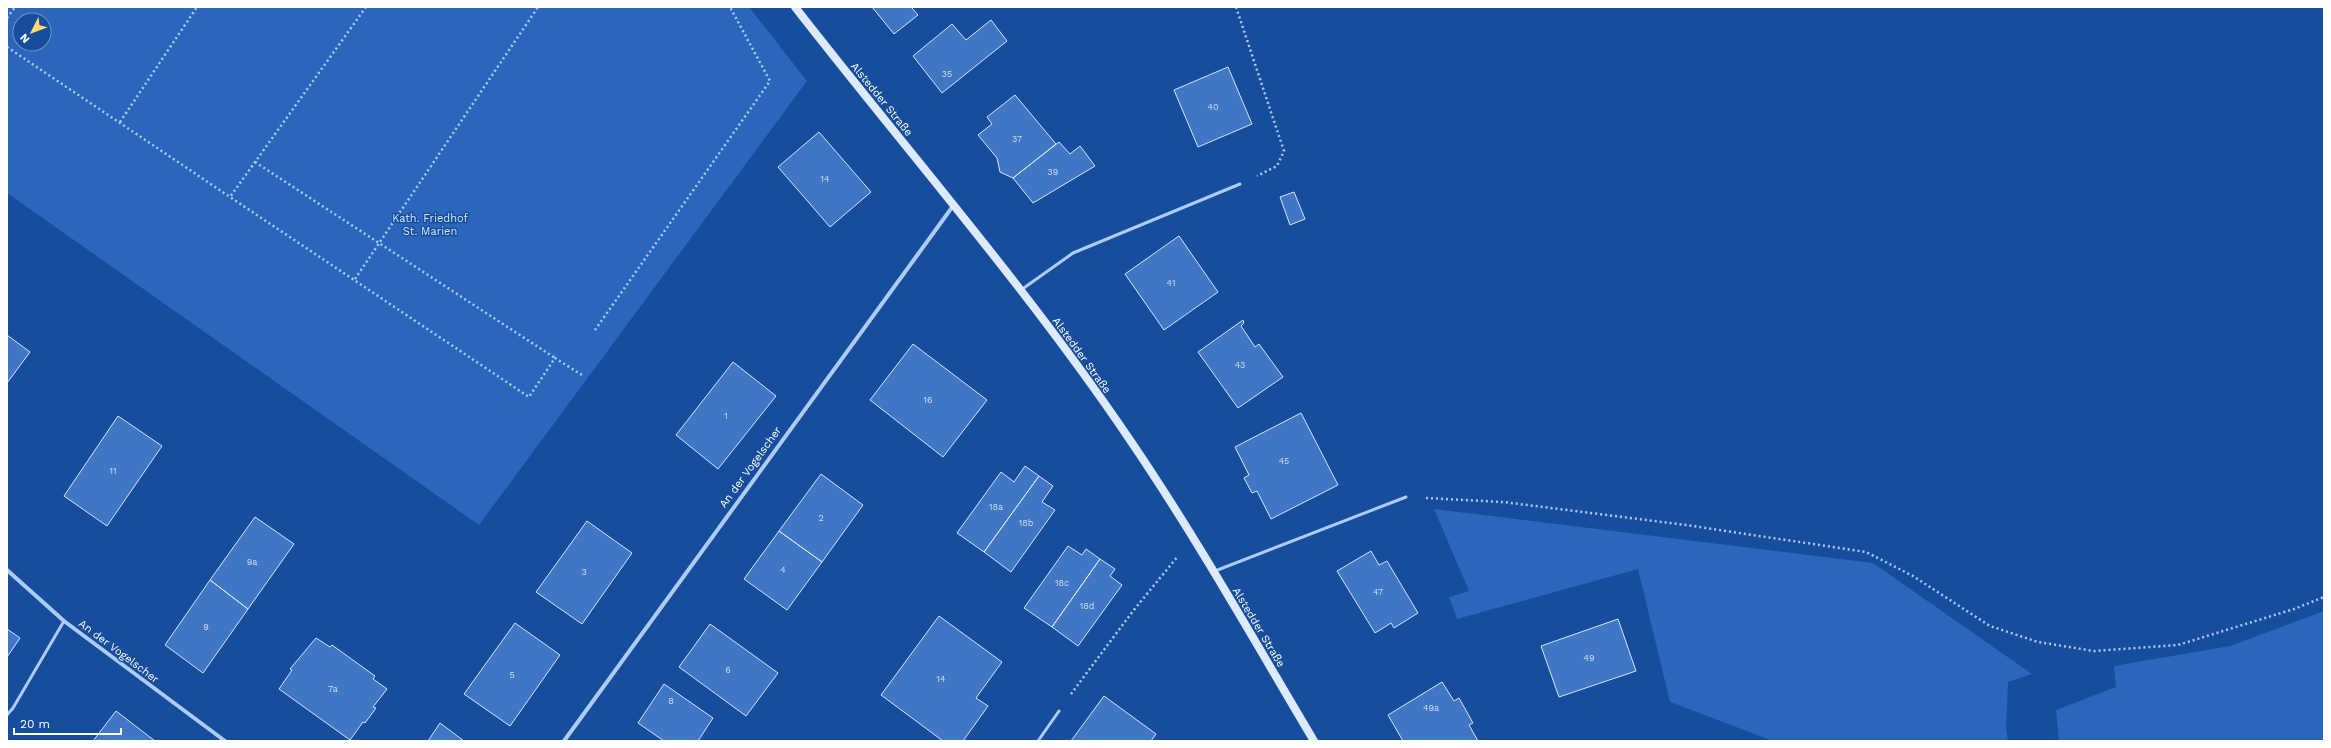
<svg xmlns="http://www.w3.org/2000/svg" width="2331" height="748" viewBox="0 0 2331 748" font-family="'Work Sans',sans-serif">
<rect width="100%" height="100%" fill="#174d9d"/>
<path fill="#2a66bb" fill-rule="evenodd" d="M7,7H749L807,81L479,525L7,193ZM20,20H44V44H20Z
M1434,509L1873,563L2032,674L2008,682L2006,728L2008,741H1773L1670,702L1638,569L1457,619L1449,597L1469,591Z
M2324,611V741H2059L2056,710L2116,687L2114,666L2230,646Z"/>
<path fill="#4076c3" stroke="#d6e6fd" d="M872,7H911L918,15L894,34Z
M991,20L1007,41L942,93L913,56L952,24L966,40Z
M1228,67L1252,124L1198,147L1174,90Z
M1015,95L1056,144L1013,178L1000,172L997,158L978,135L992,124L987,117Z
M819,132L871,192L830,227L778,167Z
M1059,142L1070,154L1080,146L1095,166L1033,203L1013,178Z
M1294,192L1305,219L1290,225L1280,197Z
M1179,236L1218,292L1164,330L1125,274Z
M1243,320L1244,323L1241,326L1255,347L1259,344L1283,377L1238,408L1198,352Z
M7,335L30,352L7,383Z
M913,344L987,400L943,457L870,400Z
M733,362L776,396L718,469L676,435Z
M1301,413L1338,485L1271,519L1257,491L1252,493L1244,478L1249,475L1235,447Z
M118,416L162,446L107,526L64,496Z
M1025,466L1039,476L984,552L957,533L1001,472L1014,482Z
M821,474L863,505L822,562L779,531Z
M1039,476L1053,486L1042,502L1055,510L1011,572L984,552Z
M255,517L294,544L248,609L210,580Z
M587,521L632,553L582,624L536,592Z
M779,531L822,562L787,610L744,579Z
M1068,546L1082,555L1086,549L1100,559L1052,627L1024,608Z
M1371,551L1379,565L1387,561L1418,613L1394,628L1391,623L1375,633L1337,571Z
M1100,559L1115,569L1110,576L1122,585L1078,646L1052,627Z
M210,580L248,609L203,673L165,645Z
M939,616L1002,662L976,698L988,706L963,741H943L881,695Z
M1618,619L1636,671L1559,697L1541,646Z
M515,623L560,655L510,726L464,694Z
M710,624L778,673L746,716L679,667Z
M7,629L20,638L7,657Z
M316,638L330,647L332,645L375,676L373,679L387,689L373,707L376,708L365,723L363,722L350,740L279,689L292,670L290,669Z
M1442,682L1454,701L1459,698L1473,723L1469,725L1478,741H1403L1388,715Z
M664,684L713,718L698,741H664L638,723Z
M1104,696L1156,734L1151,741H1071Z
M116,711L155,741H93Z
M440,723L464,741H428Z"/>
<g fill="none" stroke-linecap="round" stroke-linejoin="round">
<path stroke="#aecbf3" stroke-width="2.5" stroke-dasharray="2 3" stroke-linecap="butt" d="M366,7L230,197L529,397L555,358L582,375
M1236,7L1284,151L1277,166L1257,176
M7,18L15,7
M7,47L230,197
M120,122L197,7
M255,162L555,358
M355,279L538,7
M595,330L770,81L730,7
M1426,498L1503,502L1686,525L1866,552L1913,576L1990,626L2038,642L2094,651L2178,645L2294,609L2324,597
M1071,694L1133,611L1178,556"/>
<path stroke="#aecbf3" stroke-width="3" d="M1021,290L1073,253L1240,184
M1215,571L1406,497
M7,715L13,708L64,621
M1038,741L1059,711"/>
<path stroke="#aecbf3" stroke-width="4" d="M7,570L64,621L225,741
M564,741L953,206"/>
<path stroke="#ddeafc" stroke-width="8" d="M795,7C907,151 1028,289 1130,440C1196,537 1254,640 1314,741"/>
</g>
<g text-anchor="middle" stroke-width="3" stroke-linejoin="round" paint-order="stroke">
<g font-size="9" fill="#cfddf0">
<text x="947" y="77">35</text>
<text x="1213" y="110">40</text>
<text x="1017" y="142">37</text>
<text x="1053" y="175">39</text>
<text x="825" y="182">14</text>
<text x="1171" y="286">41</text>
<text x="1240" y="368">43</text>
<text x="928" y="403">16</text>
<text x="726" y="419">1</text>
<text x="1284" y="464">45</text>
<text x="113" y="474">11</text>
<text x="996" y="510">18a</text>
<text x="821" y="521">2</text>
<text x="1026" y="526">18b</text>
<text x="252" y="565">9a</text>
<text x="783" y="573">4</text>
<text x="584" y="575">3</text>
<text x="1062" y="586">18c</text>
<text x="1378" y="595">47</text>
<text x="1087" y="609">18d</text>
<text x="206" y="630">9</text>
<text x="1589" y="661">49</text>
<text x="728" y="673">6</text>
<text x="512" y="678">5</text>
<text x="941" y="682">14</text>
<text x="333" y="692">7a</text>
<text x="671" y="704">8</text>
<text x="1431" y="711">49a</text>
</g>
<g font-size="11" fill="#fff" stroke="#174d9d">
<text transform="translate(882 99) rotate(51)" y="4">Alstedder Straße</text>
<text transform="translate(1082 355) rotate(54)" y="4">Alstedder Straße</text>
<text transform="translate(750 467) rotate(-54)" y="4">An der Vogelscher</text>
<text transform="translate(1259 627) rotate(59)" y="4">Alstedder Straße</text>
<text transform="translate(119 651) rotate(37)" y="4">An der Vogelscher</text>
</g>
<g font-size="11" fill="#d6e6fd" stroke="#174d9d">
<text x="430" y="222">Kath. Friedhof<tspan x="430" dy="13">St. Marien</tspan></text>
</g>
</g>
<rect width="2331" height="748" fill="none" stroke="#ffffff" stroke-width="16"/>
<g transform="translate(32 32) rotate(228)"><circle r="19" fill="#174d9d" stroke="#7494c4"/>
<path d="M0-3L7 15L0 10L-7 15Z" fill="#ffdb70"/>
<text y="-6" font-size="11" font-weight="bold" text-anchor="middle" fill="#ffffff">N</text>
</g>
<path d="M14 728v6h107v-6" fill="none" stroke="#ffffff" stroke-width="2"/>
<text x="20" y="728" font-size="12" fill="#ffffff" stroke="#174d9d" stroke-width="3" paint-order="stroke">20 m</text>
</svg>
